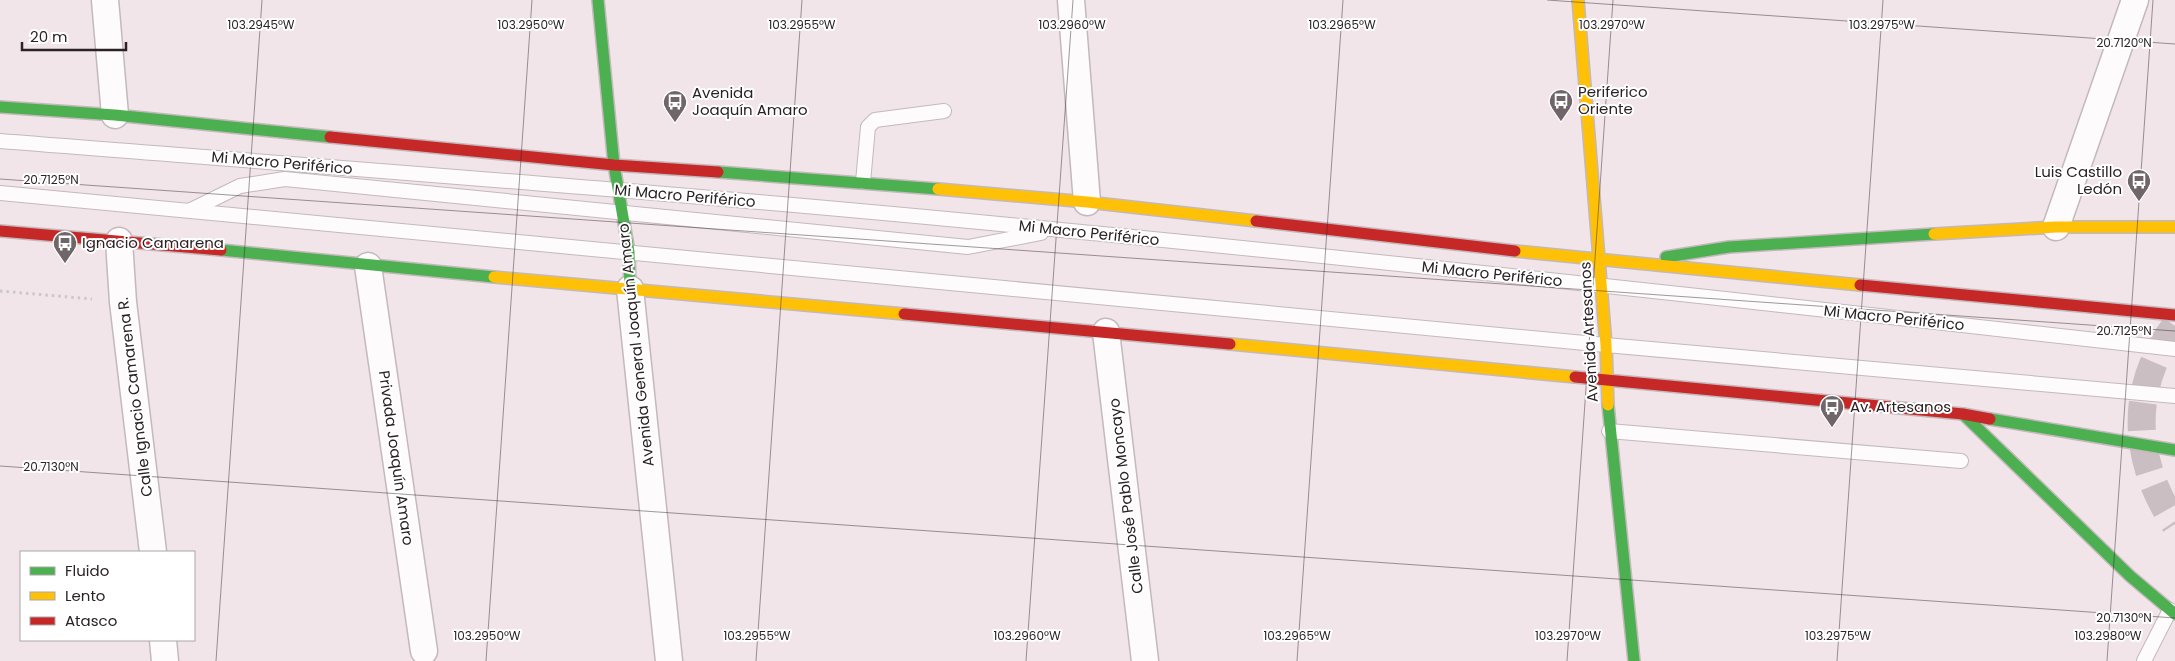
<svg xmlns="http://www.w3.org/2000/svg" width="2175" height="661" viewBox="0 0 2175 661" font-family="Poppins,sans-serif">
<rect width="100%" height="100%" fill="#f2e5e9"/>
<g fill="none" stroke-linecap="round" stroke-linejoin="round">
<path stroke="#cabec2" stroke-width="28" stroke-dasharray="28 14" stroke-linecap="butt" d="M2175,326C2128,389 2133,461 2175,524"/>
<g stroke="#c3b9bc" stroke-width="16">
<path id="lane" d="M0,141C354,169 708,195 1061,230C1433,266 1804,307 2175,349
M863,182L868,127L875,120L944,111
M0,193L1606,345L2175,396
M191,210L240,186L285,179L968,247L1041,233
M1609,431L1961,461
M2144,661L2170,610"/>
</g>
<g stroke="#c3b9bc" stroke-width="29">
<path id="street" d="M105,0L115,115
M1071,0L1087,202
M2056,227L2135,0
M119,241L123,302L153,552
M368,266L424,651
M630,289L669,661
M1106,332L1145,661
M163,640L165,661"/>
</g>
<g stroke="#c3b9bc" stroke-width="14">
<path id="fast" d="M598,0L614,165L629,252L630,289
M0,107L115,115L330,137
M718,172L938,189
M221,250L494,277
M1666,257L1729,247L1934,234
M1608,405L1634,661
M1963,414L2130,576L2175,614
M1990,419L2175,450"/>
</g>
<g stroke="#c3b9bc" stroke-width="14">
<path id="slow" d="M1578,0L1606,345L1608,405
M938,189L1087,202L1256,221
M1934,234L2056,227H2175
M1515,251L1860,285
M494,277L904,314
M1230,344L1575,377"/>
</g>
<g stroke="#c3b9bc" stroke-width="14">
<path id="jam" d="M330,137L614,165L718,172
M1256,221L1515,251
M0,231L221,250
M1860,285L2175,315
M904,314L1230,344
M1575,377L1963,414L1990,419"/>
</g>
<path stroke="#ccc7c9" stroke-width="3" stroke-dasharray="2.5 4" stroke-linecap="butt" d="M0,291L92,299"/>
<use href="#lane" stroke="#fdfbfc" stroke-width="14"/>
<use href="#street" stroke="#fdfbfc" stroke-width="26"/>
<use href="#fast" stroke="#4caf50" stroke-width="11"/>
<use href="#slow" stroke="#ffc107" stroke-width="11"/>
<use href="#jam" stroke="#c62828" stroke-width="11"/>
</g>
<path fill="none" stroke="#2a2224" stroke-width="1" stroke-opacity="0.45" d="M1547,0L2175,44M0,179L2175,331M0,466L2175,618M216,661L262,0M486,661L532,0M756,661L802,0M1026,661L1073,0M1297,661L1343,0M1567,661L1613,0M1837,661L1883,0M2107,661L2153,0"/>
<defs>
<g id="bus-pin" transform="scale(1.25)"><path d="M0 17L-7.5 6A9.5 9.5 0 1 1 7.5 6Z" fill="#706669" stroke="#fff"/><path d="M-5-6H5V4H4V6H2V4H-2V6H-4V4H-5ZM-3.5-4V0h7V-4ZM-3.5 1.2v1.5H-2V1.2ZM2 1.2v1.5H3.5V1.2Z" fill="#fff"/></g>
</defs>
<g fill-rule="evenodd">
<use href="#bus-pin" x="1561" y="101"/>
<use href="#bus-pin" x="675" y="102"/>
<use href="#bus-pin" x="2139" y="181"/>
<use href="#bus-pin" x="65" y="243"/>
<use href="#bus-pin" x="1832" y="407"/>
</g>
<g text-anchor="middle" stroke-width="4" stroke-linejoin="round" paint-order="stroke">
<g font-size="15" fill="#2a2224" stroke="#fff" text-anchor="start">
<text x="1578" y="97">Periferico<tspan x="1578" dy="17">Oriente</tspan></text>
<text x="692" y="98">Avenida<tspan x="692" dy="17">Joaquín Amaro</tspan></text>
<text x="2122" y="177" text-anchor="end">Luis Castillo<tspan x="2122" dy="17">Ledón</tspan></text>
<text x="82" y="248">Ignacio Camarena</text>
<text x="1850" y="412">Av. Artesanos</text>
</g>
<g font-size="15" fill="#2a2224" stroke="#fff">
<text transform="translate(282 163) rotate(5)" y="5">Mi Macro Periférico</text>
<text transform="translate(685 196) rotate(5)" y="5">Mi Macro Periférico</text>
<text transform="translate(1089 233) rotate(6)" y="5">Mi Macro Periférico</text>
<text transform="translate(1492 274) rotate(6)" y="5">Mi Macro Periférico</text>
<text transform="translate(1894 318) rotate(6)" y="5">Mi Macro Periférico</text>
<text transform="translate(1589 332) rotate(-93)" y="5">Avenida Artesanos</text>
<text transform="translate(636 345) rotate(-96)" y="5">Avenida General Joaquín Amaro</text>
<text transform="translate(135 397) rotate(-97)" y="5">Calle Ignacio Camarena R.</text>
<text transform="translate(396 458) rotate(82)" y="5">Privada Joaquín Amaro</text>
<text transform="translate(1126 496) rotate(-97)" y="5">Calle José Pablo Moncayo</text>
</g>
</g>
<g font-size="12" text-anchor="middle" fill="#2a2224" stroke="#fff" stroke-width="4" stroke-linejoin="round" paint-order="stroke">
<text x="261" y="29">103.2945°W</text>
<text x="531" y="29">103.2950°W</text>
<text x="802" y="29">103.2955°W</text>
<text x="1072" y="29">103.2960°W</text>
<text x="1342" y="29">103.2965°W</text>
<text x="1612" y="29">103.2970°W</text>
<text x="1882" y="29">103.2975°W</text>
<text x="2124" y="47">20.7120°N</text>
<text x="51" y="184">20.7125°N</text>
<text x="2124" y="335">20.7125°N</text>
<text x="51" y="471">20.7130°N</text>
<text x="2124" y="622">20.7130°N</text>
<text x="487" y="640">103.2950°W</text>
<text x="757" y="640">103.2955°W</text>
<text x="1027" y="640">103.2960°W</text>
<text x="1297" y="640">103.2965°W</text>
<text x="1568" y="640">103.2970°W</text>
<text x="1838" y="640">103.2975°W</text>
<text x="2108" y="640">103.2980°W</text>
</g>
<rect x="20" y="551" width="175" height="90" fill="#ffffff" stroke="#aaa7a7"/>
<rect x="30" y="567" width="25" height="8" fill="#4caf50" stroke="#aaa7a7"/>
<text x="65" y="576" font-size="15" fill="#2a2224">Fluido</text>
<rect x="30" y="592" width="25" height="8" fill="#ffc107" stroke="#aaa7a7"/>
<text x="65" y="601" font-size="15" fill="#2a2224">Lento</text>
<rect x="30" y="617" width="25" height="8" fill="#c62828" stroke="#aaa7a7"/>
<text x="65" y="626" font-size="15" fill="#2a2224">Atasco</text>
<path d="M22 42v8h104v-8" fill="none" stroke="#2a2224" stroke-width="2.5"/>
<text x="30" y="42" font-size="15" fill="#2a2224" stroke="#ffffff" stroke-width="4" paint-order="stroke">20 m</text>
</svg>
